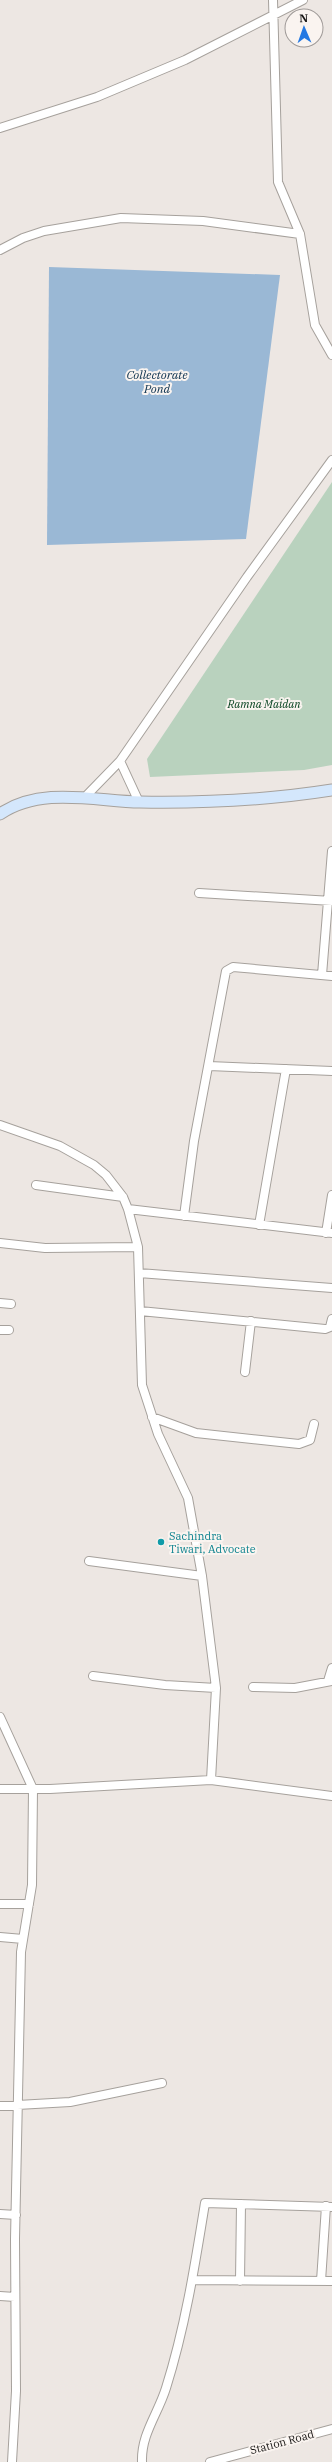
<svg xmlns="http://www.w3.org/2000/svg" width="332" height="2462" viewBox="0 0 332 2462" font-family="'IBM Plex Serif',serif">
<rect width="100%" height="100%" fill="#ede7e3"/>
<path fill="#b9d2be" d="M332,482V765L304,770L150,777L147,759Z"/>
<path fill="#9ab8d5" d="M49,267L280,275L246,539L47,545Z"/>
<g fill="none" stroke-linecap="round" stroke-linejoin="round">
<g stroke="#a6a19c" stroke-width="10">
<path id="street" d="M273,0L278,182L300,234L315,325L332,355
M0,128L97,97L185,60L303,0
M0,250L23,238L44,231L121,218L203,221L300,234
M120,761L139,802
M86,796L120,761L247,577L332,460
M199,893L332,901
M322,975L332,851
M209,1066L332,1071
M0,1125L60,1146L94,1165L106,1175L123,1197L128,1209L138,1247L142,1385L158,1434L188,1498L202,1576L216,1688L211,1780
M36,1185L123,1197
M128,1209L332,1233
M184,1216L194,1141L226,971L233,967L332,976
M259,1225L286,1069
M326,1233L332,1195
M0,1243L45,1248L138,1247
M139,1273L332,1288
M0,1303L11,1304
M140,1311L325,1329L330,1327L332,1319
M0,1330H9
M245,1372L251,1321
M152,1417L196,1433L299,1444L310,1440L314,1424
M89,1561L202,1576
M93,1676L165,1685L216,1688
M328,1681L332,1668
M253,1687L295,1688L332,1681
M0,1717L33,1789L32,1885L21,1952L15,2239L16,2391L12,2462
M0,1789H50L211,1780L332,1796
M0,1904H29
M0,1937L23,1939
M0,2106L70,2102L162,2083
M0,2214L16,2215
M192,2280L332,2281
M240,2281L241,2204
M321,2281L326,2206
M0,2296L15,2297
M142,2462C141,2434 158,2414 166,2388C185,2328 195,2265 205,2203L332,2207
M210,2462L332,2429"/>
</g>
<g stroke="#a6a19c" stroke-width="13">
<path id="secondary" d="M0,814C41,786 95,801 140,802C204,803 269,800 332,790"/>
</g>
<use href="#street" stroke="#fff" stroke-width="8"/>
<use href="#secondary" stroke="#d4e7fc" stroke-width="11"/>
</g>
<circle fill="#0f9aa8" stroke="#faf4f0" stroke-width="1.5" cx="161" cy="1542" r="4"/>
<g text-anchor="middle" stroke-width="4" stroke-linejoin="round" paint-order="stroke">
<g font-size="11" font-style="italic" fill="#03401d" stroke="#faf4f0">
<text x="264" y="708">Ramna Maidan</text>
</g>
<g font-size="11" fill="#0d838f" stroke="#faf4f0" text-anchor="start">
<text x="169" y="1540">Sachindra<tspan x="169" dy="13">Tiwari, Advocate</tspan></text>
</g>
<g font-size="11" fill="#161413" stroke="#faf4f0">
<text transform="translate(282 2442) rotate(-15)" y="4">Station Road</text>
</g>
<g font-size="12" font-style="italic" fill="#0c314e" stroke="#faf4f0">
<text x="157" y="379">Collectorate<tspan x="157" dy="14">Pond</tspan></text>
</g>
</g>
<g transform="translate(304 28) rotate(358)"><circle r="19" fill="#faf4f0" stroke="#9f9a98"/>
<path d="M0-3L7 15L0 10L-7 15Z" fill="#2479e3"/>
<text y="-6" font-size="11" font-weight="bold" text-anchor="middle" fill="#161413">N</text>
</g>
</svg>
